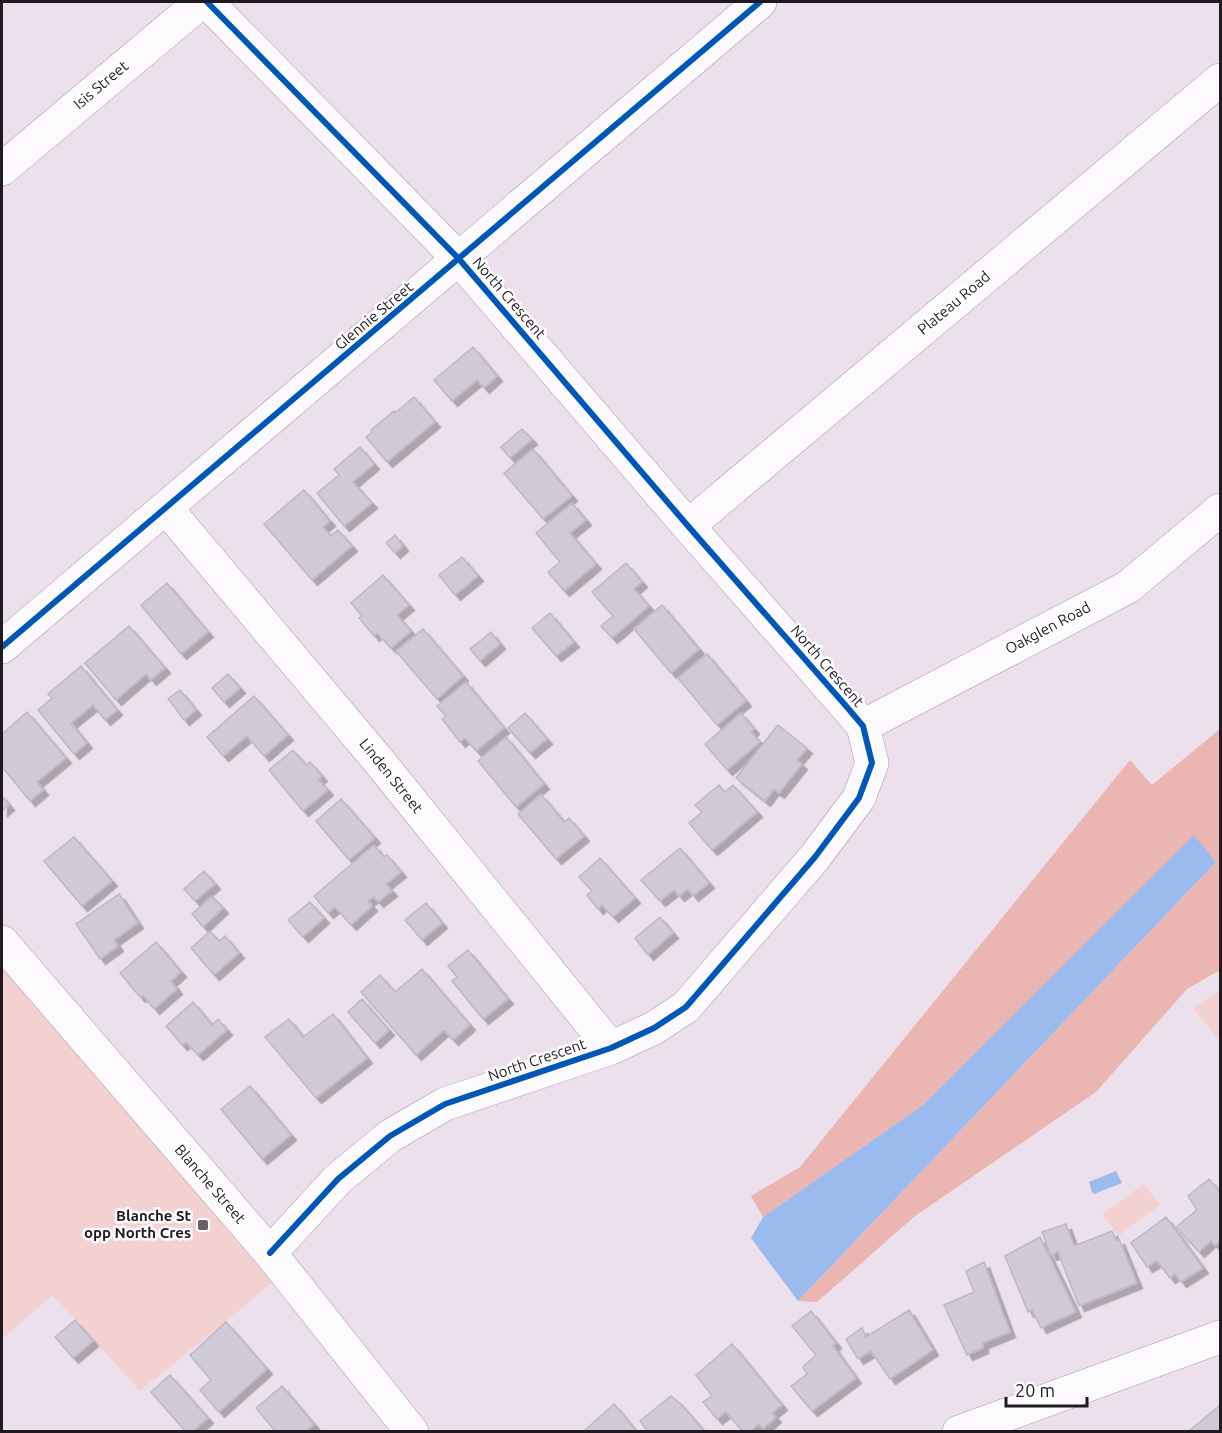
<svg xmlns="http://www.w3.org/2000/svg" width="1222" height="1433" viewBox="0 0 1222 1433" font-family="Ubuntu,sans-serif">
<defs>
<filter id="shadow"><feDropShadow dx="5.5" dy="5.5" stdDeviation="0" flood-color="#0004"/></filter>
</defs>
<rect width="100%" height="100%" fill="#ece0ec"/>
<path fill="#f4d1d1" d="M2,965L272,1282L226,1322L140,1391L53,1295L2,1339Z
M1220,990V1041L1193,1008Z
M1144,1184L1160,1205L1118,1236L1102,1214Z"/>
<path fill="#ebb5b1" d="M1220,729V970L1187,989L1096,1092L915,1216L817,1302L798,1301L1216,862L1194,836L923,1105L763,1217L751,1196L800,1167L1130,760L1152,785Z"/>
<path fill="#9bbaed" d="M1194,835L1216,862L798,1301L751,1238L763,1217L923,1105Z
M1116,1171L1122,1183L1094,1194L1092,1192L1089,1182Z"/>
<path fill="#d0cad8" stroke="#beb8c3" stroke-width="1.5" filter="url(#shadow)" d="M473,347L497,376L484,388L477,380L452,401L434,380Z
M414,397L435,422L387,462L366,437L372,432L371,430L394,411L395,413Z
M522,429L532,439L510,458L501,447Z
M360,447L374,464L353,482L372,503L344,526L317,493L339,475L334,469Z
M533,449L572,496L543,519L504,473Z
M304,490L330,521L323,527L331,536L338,530L352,546L312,580L264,524Z
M572,503L586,520L570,533L596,564L564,591L548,572L560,562L536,533Z
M395,535L403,546L395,553L386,543Z
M462,557L478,576L455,595L439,575Z
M626,563L642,582L634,589L649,606L612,638L601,626L613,616L592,592Z
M383,575L409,605L397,615L411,631L391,648L377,633L374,636L359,618L362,616L351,603Z
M167,583L208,632L181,654L141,605Z
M662,605L699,649L671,673L634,629Z
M550,613L574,642L556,656L532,628Z
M129,626L165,668L151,680L146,674L116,700L85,663Z
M423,629L463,676L437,699L396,651Z
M491,632L500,644L480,661L470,649Z
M707,654L746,701L717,725L678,678Z
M81,666L117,710L105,720L93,705L71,723L87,743L74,754L38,710L52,698L48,694Z
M228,674L240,688L224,702L212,688Z
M466,682L504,728L476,751L465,738L460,742L442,719L446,716L437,706Z
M180,690L196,710L184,720L168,699Z
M254,696L288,735L264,756L247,736L223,756L207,737Z
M27,712L66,758L37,782L43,790L30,801L2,767V734Z
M525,713L547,739L530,753L508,728Z
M741,713L754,729L751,732L760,742L727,770L705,744Z
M778,725L807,748L797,760L802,764L779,793L774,789L765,801L736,778Z
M506,737L544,784L516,807L478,761Z
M293,750L306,765L310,762L322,776L318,779L328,790L303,811L269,770Z
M719,785L725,792L733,785L757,812L712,850L689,823L702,812L695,805Z
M541,794L564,822L569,818L584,836L556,859L518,814Z
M2,796L9,805L2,811Z
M341,799L375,838L349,860L316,821Z
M74,837L112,881L82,906L44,861Z
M374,845L384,857L387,855L401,872L386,884L392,891L378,902L374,897L368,901L372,906L351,925L335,907L328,913L314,896Z
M680,848L709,883L693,896L688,889L679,896L674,890L660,901L641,880Z
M600,858L635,898L613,917L602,905L598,909L587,895L592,891L579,877Z
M204,871L215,884L195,901L184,889Z
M119,894L138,923L114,940L118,946L100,959L76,924Z
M212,896L223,908L203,927L192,914Z
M310,902L324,918L303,937L288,920Z
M426,903L442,923L422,940L405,920Z
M660,917L673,933L648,955L635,938Z
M210,931L219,941L225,936L239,953L214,975L191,948Z
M156,942L181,972L171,981L177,989L154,1009L143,995L140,997L120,973Z
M468,950L508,999L483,1019L452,981L457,977L448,966Z
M422,969L470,1025L453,1040L444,1030L416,1055L361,992L380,975L395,992Z
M362,999L389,1030L375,1043L348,1012Z
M193,1002L212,1025L218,1019L227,1030L198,1055L186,1042L182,1045L166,1026Z
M333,1014L367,1058L316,1098L265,1037L289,1019L303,1037Z
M250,1086L291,1135L262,1159L221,1109Z
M1209,1179L1220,1192V1244L1219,1242L1215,1246L1211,1241L1199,1252L1176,1227L1197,1210L1188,1196Z
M1166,1217L1203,1268L1181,1282L1175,1274L1170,1278L1157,1261L1147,1267L1131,1243Z
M1066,1224L1074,1246L1112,1231L1116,1241L1119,1239L1137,1283L1079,1306L1058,1252L1051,1255L1042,1232Z
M1040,1237L1076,1312L1041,1328L1032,1310L1028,1312L1005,1256Z
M984,1262L1010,1332L983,1343V1348L967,1355L944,1305L974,1292L966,1271Z
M909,1310L933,1350L890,1379L871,1351L858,1359L846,1339L862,1328L866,1337Z
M811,1311L836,1343L833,1346L856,1378L812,1411L791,1386L807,1374L803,1367L816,1355L792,1326Z
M75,1320L93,1341L73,1358L55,1337Z
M226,1322L267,1369L219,1412L200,1390L211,1380L190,1355Z
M732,1344L782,1405L772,1413L776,1417L763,1429L759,1424L749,1432H743L726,1412L717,1419L703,1402L712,1396L696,1375Z
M170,1375L208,1418L192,1432H186L151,1392Z
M282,1386L314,1424L305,1432H276L256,1408Z
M671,1396L680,1403L705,1432H648L640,1421Z
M614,1404L637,1432H583Z
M1220,1405V1432H1188Z"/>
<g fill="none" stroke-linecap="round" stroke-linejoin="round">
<g stroke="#a49ba4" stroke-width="34">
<path id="minor" d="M207,2L459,259L688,526L846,706L863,726L872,763L859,798L815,857L686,1007L654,1028L611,1048L445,1104L390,1136L338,1179L270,1253
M2,169L201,2
M166,508L373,754L611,1048
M688,526L1220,80
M2,647L760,2
M863,726L1128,587L1220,510
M2,942L270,1253L412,1432
M959,1432L1220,1337"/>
</g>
<use href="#minor" stroke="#fcfafc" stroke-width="33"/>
<g stroke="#fff" stroke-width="10">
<path id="cycleway" d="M207,2L459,259L688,526L846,706L863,726L872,763L859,798L815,857L686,1007L654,1028L611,1048L445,1104L390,1136L338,1179L270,1253
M2,647L760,2"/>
</g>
<use href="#cycleway" stroke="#0057b8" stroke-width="6"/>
</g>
<rect fill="#685f69" stroke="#fff" stroke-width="2" x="197" y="1219" width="12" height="12" rx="3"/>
<g text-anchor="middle" stroke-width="5" stroke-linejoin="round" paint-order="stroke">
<g font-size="15" fill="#211922" stroke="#fff">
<text transform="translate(101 85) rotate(-40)" y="5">Isis Street</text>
<text transform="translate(509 298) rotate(49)" y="5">North Crescent</text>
<text transform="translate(954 303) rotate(-40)" y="5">Plateau Road</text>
<text transform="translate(374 316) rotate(-40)" y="5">Glennie Street</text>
<text transform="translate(1048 628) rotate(-28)" y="5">Oakglen Road</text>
<text transform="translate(827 666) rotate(49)" y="5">North Crescent</text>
<text transform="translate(391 776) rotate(51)" y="5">Linden Street</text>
<text transform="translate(537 1060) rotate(-19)" y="5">North Crescent</text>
<text transform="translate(210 1184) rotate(49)" y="5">Blanche Street</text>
</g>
<g font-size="15" font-weight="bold" fill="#211922" stroke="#fff" text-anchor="end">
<text x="191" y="1221">Blanche St<tspan x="191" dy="17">opp North Cres</tspan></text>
</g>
</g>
<rect width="1222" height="1433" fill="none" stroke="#211922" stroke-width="6"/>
<path d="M1006 1397v9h81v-9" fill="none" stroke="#211922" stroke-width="3"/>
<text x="1015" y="1397" font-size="18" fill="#211922" stroke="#ffffff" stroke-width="4.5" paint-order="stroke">20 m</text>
</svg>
